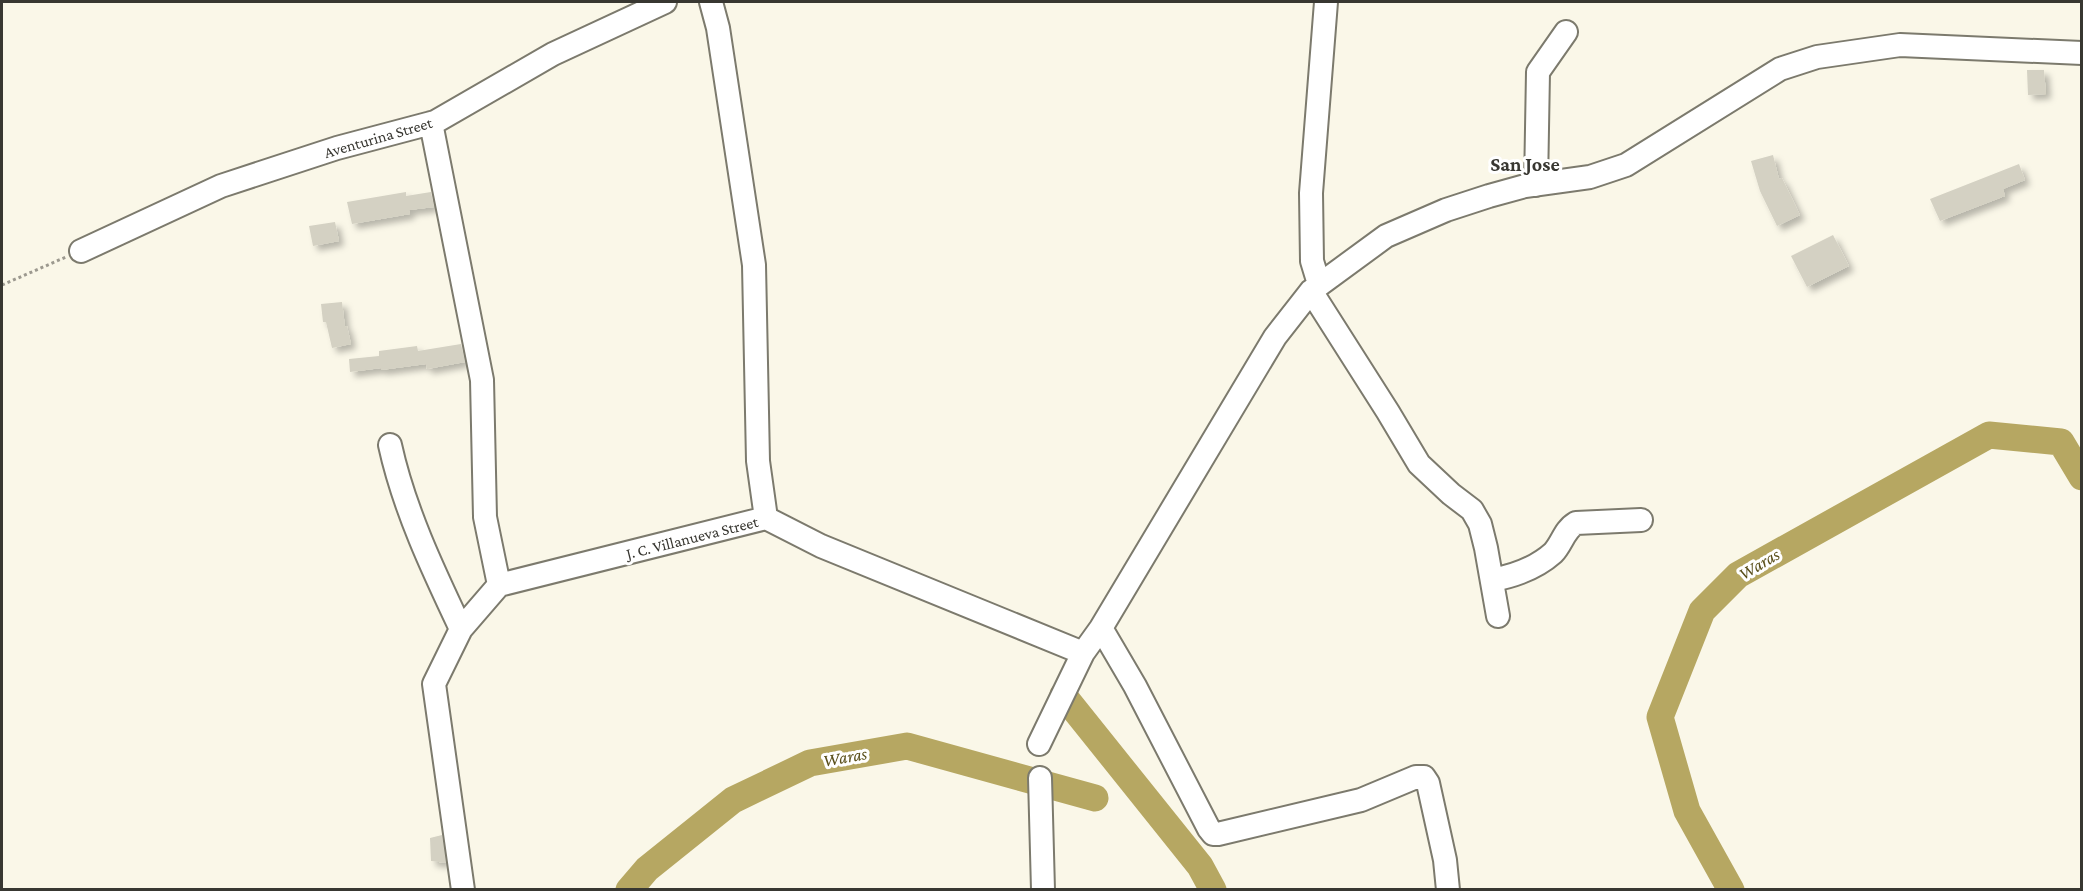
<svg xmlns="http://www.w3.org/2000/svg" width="2083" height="891" viewBox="0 0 2083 891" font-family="'Crimson Pro',serif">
<defs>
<filter id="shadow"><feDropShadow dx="5" dy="5" stdDeviation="3" flood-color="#0004"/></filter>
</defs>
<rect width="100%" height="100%" fill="#faf7e8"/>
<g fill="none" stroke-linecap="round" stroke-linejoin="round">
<path stroke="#b6a762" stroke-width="27" d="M1063,695L1200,866L1213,890
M629,890L647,869L733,800L810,763L907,746L1095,798
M1731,890L1687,811L1660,717L1702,611L1738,575L1989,435L2061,442L2082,477"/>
</g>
<path fill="#d4d1c3" filter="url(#shadow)" d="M2027,70H2044L2046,94L2028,95Z
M1773,155L1779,179L1782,178L1800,215L1777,226L1760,191L1751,161Z
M2019,164L2025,180L2003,189L2005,196L1940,221L1930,199Z
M406,192V196L431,192L434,207L409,210L410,214L352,224L347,202Z
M335,222L339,241L313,246L309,226Z
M1833,235L1849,266L1807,287L1791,256Z
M342,302L345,327L347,326L351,344L332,348L326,322H323L321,304Z
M461,344L465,362L427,369L426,364L381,370V368L350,372L349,359L379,356V351L417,346L418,351Z
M442,835L446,863L431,861L430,838Z"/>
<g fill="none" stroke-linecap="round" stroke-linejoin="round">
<g stroke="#7c7a6d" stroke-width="26">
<path id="minor" d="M711,2L718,28L754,265L758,461L766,518
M431,123L482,380L485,517L499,585
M1536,185L1538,72L1566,32
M81,251L221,186L337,148L435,122L553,54L665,2
M1319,284L1312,261L1311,193L1326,2
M1311,291L1388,412L1419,464L1451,494L1472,510L1480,524L1486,548L1498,616
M390,445C404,509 433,570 461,629
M766,518L821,546L1083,653
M1492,580C1514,576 1535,569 1553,553C1562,544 1564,530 1576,523L1641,520
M1101,628L1135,686L1209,829L1213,834H1218L1361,800L1416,777H1424L1428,783L1445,860L1448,890
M1039,744L1083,653L1101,628L1275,337L1311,291L1386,236L1446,210L1489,196L1525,186L1590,177L1626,165L1780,69L1817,57L1900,45L2082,53
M1040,778L1043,890
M463,890L434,684L461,629L499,585L766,518"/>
</g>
<path stroke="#9c998f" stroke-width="3" stroke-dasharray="3 3" stroke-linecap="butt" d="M2,285L66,257"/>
<use href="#minor" stroke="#fff" stroke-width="22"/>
</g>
<g text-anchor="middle" stroke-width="6" stroke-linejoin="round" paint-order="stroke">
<g font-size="16" fill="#383731" stroke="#fff">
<text transform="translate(378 137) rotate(-16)" y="6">Aventurina Street</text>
<text transform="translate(692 537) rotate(-14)" y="6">J. C. Villanueva Street</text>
</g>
<g font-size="18" font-style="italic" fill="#594e19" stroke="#fff">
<text transform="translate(1759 564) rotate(-31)" y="6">Waras</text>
<text transform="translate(845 757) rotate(-10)" y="6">Waras</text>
</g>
<g font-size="20" font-weight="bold" fill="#383731" stroke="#fff">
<text x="1525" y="171">San Jose</text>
</g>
</g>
<rect width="2083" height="891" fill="none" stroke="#383731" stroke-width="6"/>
</svg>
